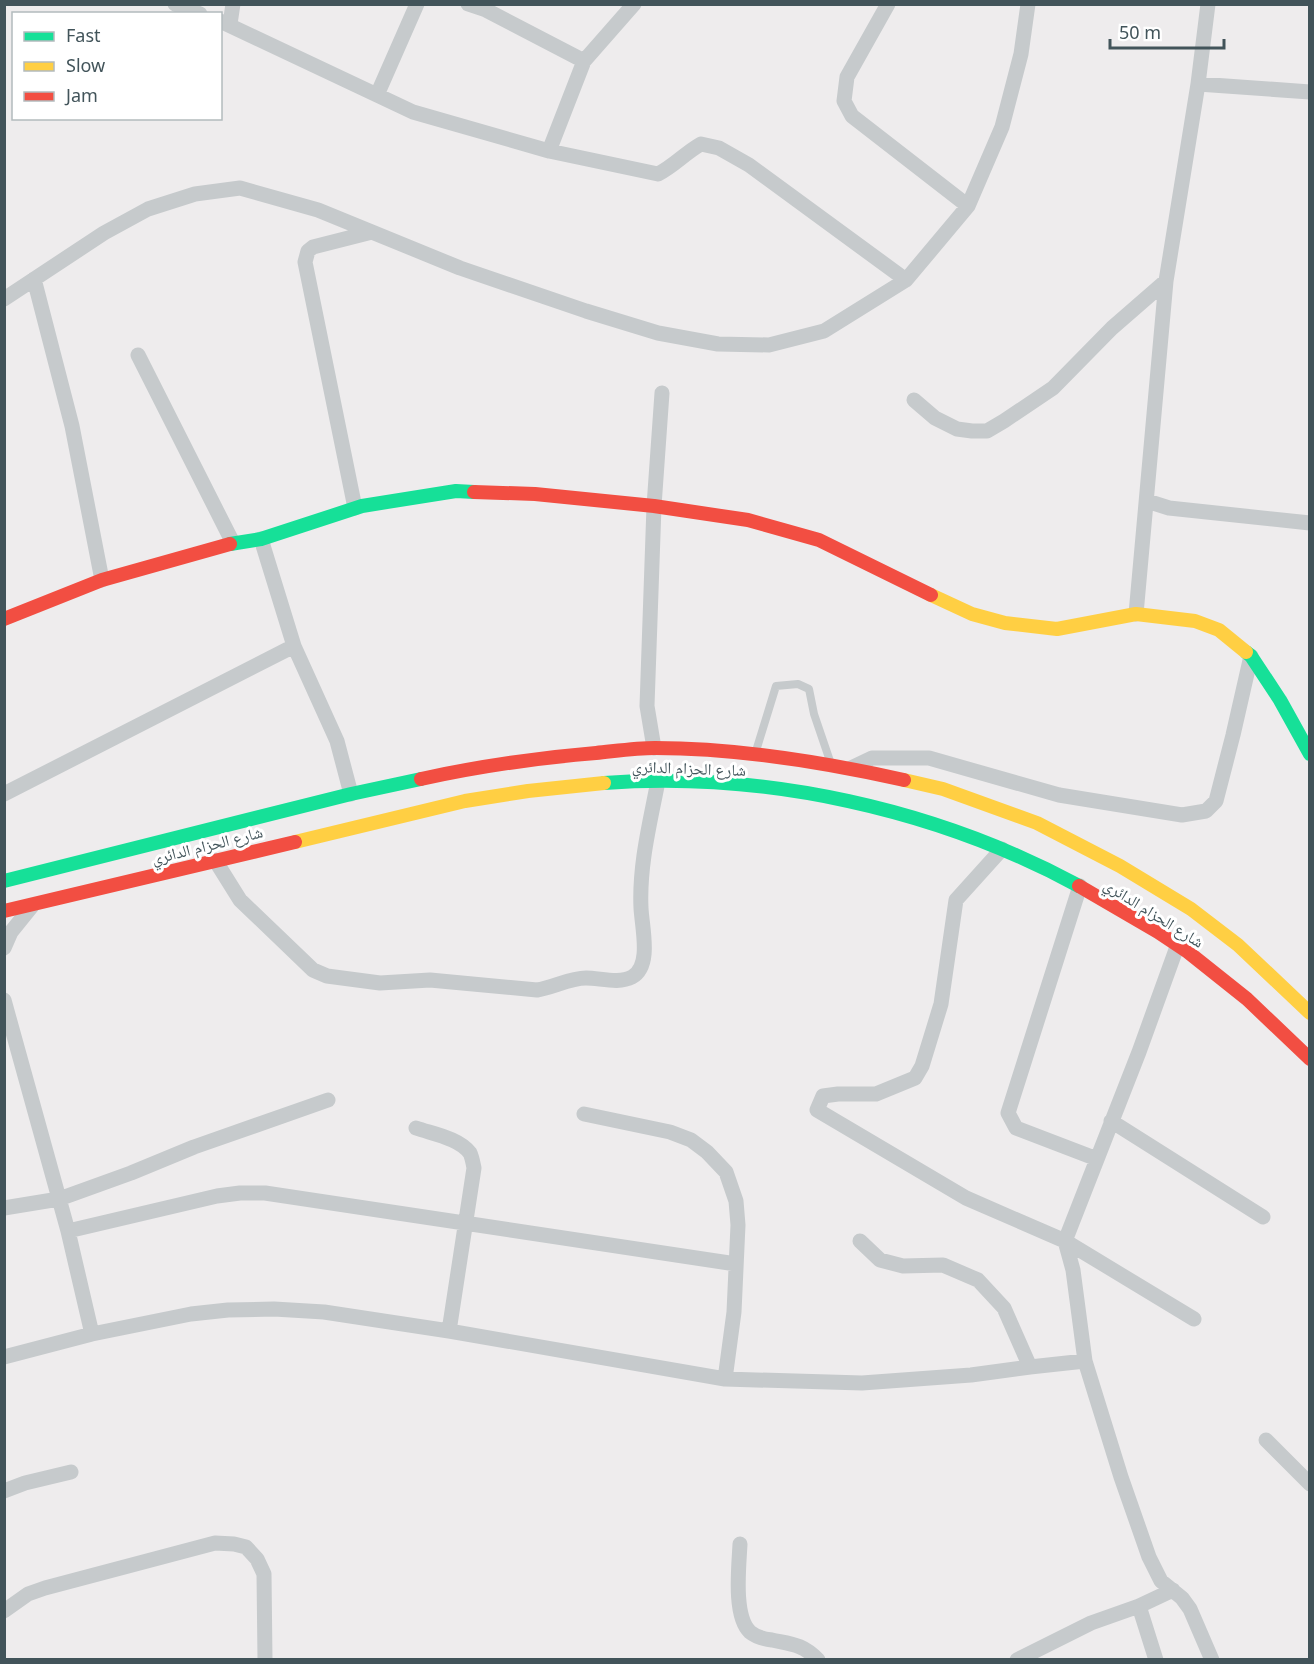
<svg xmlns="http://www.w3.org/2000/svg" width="1314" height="1664" viewBox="0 0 1314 1664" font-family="'Noto Sans','Noto Naskh Arabic',sans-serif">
<rect width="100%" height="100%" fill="#eeeced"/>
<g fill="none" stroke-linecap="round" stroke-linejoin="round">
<path stroke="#c6cacc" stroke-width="8" d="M756,751L776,686L798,684L809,689L814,714L830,761"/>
<path stroke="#c6cacc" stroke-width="15" d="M175,4L200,14
M468,4L486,10L584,61
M888,4L847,77L844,101L852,116L968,206
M220,21L413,112L549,151L658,174C674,166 685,153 701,144L719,148L749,165L906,280
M230,24L233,4
M1198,84L1310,92
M377,95L417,4
M549,151L584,61L634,4
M34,279L72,426L102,580
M4,299L104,233L148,209L195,194L240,188L318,210L460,268L586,311L658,333L718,344L769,345L824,331L906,280L968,206L1002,127L1021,54L1028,4
M138,355L233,543
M914,400L935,418L957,429L972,431H987L1004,421L1053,388L1112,328L1166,281
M1147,501L1169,508L1310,523
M355,508L305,262L308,251L313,247L372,232
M261,539L294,646L337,741L351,794
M1136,614L1166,281L1198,84L1208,4
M654,748L647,706L654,506L662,393
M851,768L872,758H929L1059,795L1182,815L1206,811L1216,801L1233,735L1251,656
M4,794L294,646
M1002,849L956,900L941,1004L922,1066L915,1078L876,1094H838L823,1096L817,1110L966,1198L1065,1241L1194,1319
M215,860L240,900L313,970L327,976L380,983L430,980L537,990C554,987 570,978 586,978C600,978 619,984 632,977C652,966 642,928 641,908C639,865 650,823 658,781
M1080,886L1008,1113L1016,1128L1097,1159
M1178,944L1139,1052L1065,1241L1073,1270L1085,1361L1121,1477L1149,1557L1161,1581L1182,1598L1190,1609L1212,1660
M4,948L11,932L32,906
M4,1000L68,1231L92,1334
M584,1114L670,1132L691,1140L707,1152L726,1172L736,1201L738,1225L734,1312L725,1379
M1111,1121L1263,1217
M416,1128C433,1134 459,1138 470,1153C472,1157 473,1163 474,1168L449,1331
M4,1208L59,1199L131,1173L194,1147L328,1100
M68,1231L217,1196L240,1193H265L736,1264
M860,1241L880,1260L903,1266L943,1265L978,1280L1004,1308L1030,1367
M4,1357L92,1334L191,1314L228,1310L274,1309L324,1312L449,1331L725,1379L862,1383L971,1375L1030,1367L1085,1361
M1266,1440L1310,1484
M4,1491L25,1483L71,1472
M740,1544C739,1566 733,1616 750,1632C756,1637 764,1639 772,1640C791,1644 803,1644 818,1660
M1139,1606L1156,1660
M4,1611L28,1594L45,1588L215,1543L234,1544L246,1547L257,1559L264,1574L265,1660
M1017,1660L1091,1623L1139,1606L1173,1590"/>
<path stroke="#16e098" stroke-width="14" d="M230,544L261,539L362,506L456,491L474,492
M1246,652L1251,656L1280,700L1310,754
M604,783C765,771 937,809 1079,886
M4,881L351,794L421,779"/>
<path stroke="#ffcf43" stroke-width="14" d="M931,595L972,614L1005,623L1057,629L1136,614L1195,621L1219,630L1246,652
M904,780L943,789L1037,823L1120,866L1191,909L1238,945L1310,1013
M295,842L465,801L528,791L604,783"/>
<path stroke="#f24e42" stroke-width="14" d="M474,492L535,494L654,506L748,520L819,540L931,595
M4,619L102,580L230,544
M421,779C480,766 536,758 596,753C616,751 636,748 655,748C739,748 823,762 904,780
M1079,886L1158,932L1188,952L1247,999L1310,1059
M4,911L295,842"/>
</g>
<g text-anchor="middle" stroke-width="6" stroke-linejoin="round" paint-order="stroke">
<g font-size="16" fill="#42545a" stroke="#fff">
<text transform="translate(689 768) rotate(2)" y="6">شارع الحزام الدائري</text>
<text transform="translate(207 845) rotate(-14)" y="6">شارع الحزام الدائري</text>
<text transform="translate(1154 913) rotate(32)" y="6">شارع الحزام الدائري</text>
</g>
</g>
<rect width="1314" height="1664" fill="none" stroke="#42545a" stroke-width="12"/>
<rect x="12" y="12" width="210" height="108" fill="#ffffff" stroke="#b3bbbd" stroke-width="1.5"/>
<rect x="24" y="32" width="30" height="9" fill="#16e098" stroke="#b3bbbd" stroke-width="1.5"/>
<text x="66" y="42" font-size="18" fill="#42545a">Fast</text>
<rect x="24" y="62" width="30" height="9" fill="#ffcf43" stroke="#b3bbbd" stroke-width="1.5"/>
<text x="66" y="72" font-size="18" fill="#42545a">Slow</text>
<rect x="24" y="92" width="30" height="9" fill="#f24e42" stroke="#b3bbbd" stroke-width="1.5"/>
<text x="66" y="102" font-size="18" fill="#42545a">Jam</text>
<path d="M1110 39v9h114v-9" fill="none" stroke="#42545a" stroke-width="3"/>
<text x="1119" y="39" font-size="18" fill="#42545a" stroke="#ffffff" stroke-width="4.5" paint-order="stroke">50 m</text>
</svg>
